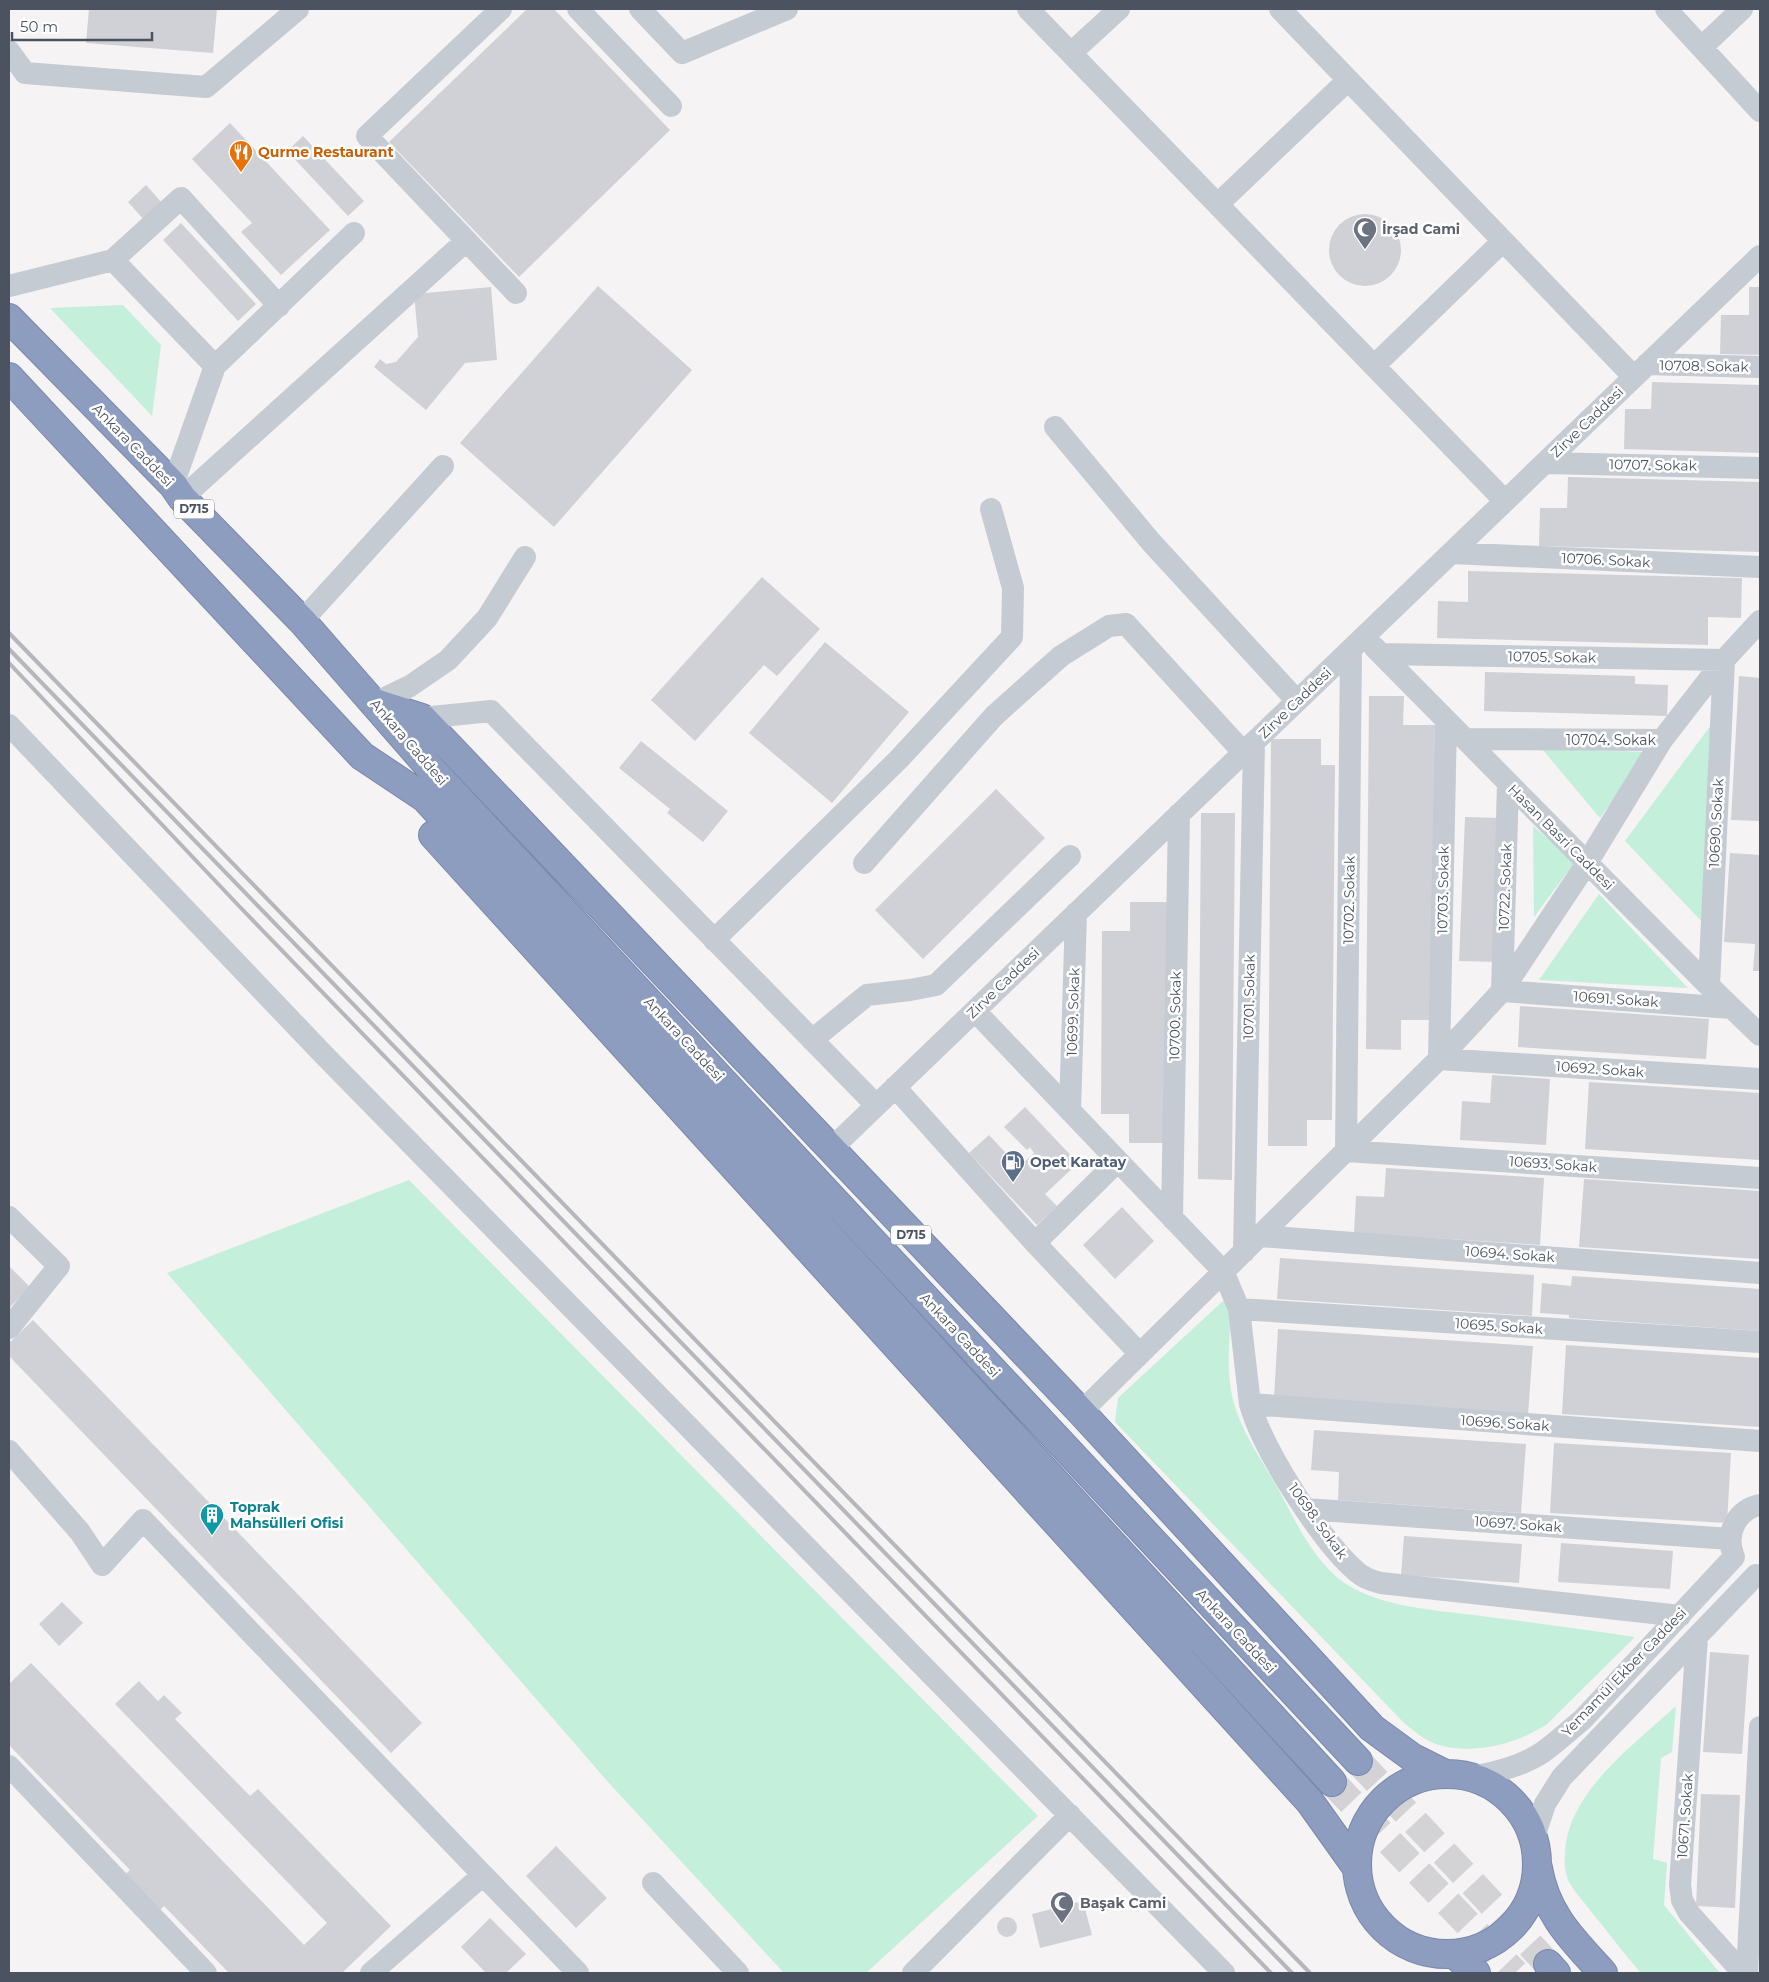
<svg xmlns="http://www.w3.org/2000/svg" width="1769" height="1982" viewBox="0 0 1769 1982" font-family="Montserrat,sans-serif">
<rect width="100%" height="100%" fill="#f5f3f3"/>
<path fill="#c4efdb" d="M123,305L161,345L152,416L50,308Z
M1717,717L1707,927L1625,841Z
M1542,749L1647,752L1600,818Z
M1533,826L1575,862L1534,917Z
M1599,894L1688,988L1539,980Z
M409,1180L1038,1816L866,1973H784L608,1782L167,1273Z
M1224,1300L1231,1310C1230,1334 1227,1359 1230,1382C1233,1420 1258,1454 1276,1485C1294,1518 1310,1555 1339,1579C1377,1609 1442,1610 1488,1617C1537,1623 1586,1630 1635,1637L1546,1725C1515,1744 1473,1756 1436,1744C1424,1740 1414,1731 1404,1723L1115,1422L1118,1398Z
M1676,1706L1672,1752L1661,1758L1653,1859L1667,1863L1664,1905L1720,1973H1641C1624,1954 1609,1933 1593,1914C1585,1903 1574,1892 1568,1880C1565,1872 1564,1862 1565,1854C1567,1792 1634,1745 1676,1706Z"/>
<path fill="#d0d1d7" d="M89,9H217L213,53L86,43Z
M527,9H554L670,130L519,277L389,142Z
M230,123L330,230L281,275L241,232L252,223L192,159Z
M303,136L364,201L348,216L287,151Z
M146,185L163,204L145,221L128,202Z
M1329 250a36 36 0 1 1 72 0a36 36 0 1 1-72 0Z
M181,223L256,304L238,321L163,240Z
M598,286L692,370L554,527L460,443Z
M491,287L497,360L465,363L426,410L374,367L380,359L386,364L396,362L418,337L414,294Z
M1749,287H1760V355L1720,354L1721,315H1749Z
M1652,382L1760,385V453L1624,449L1625,409H1651Z
M1568,477L1760,482V552L1539,546L1540,508H1567Z
M1468,571L1742,578L1741,618L1708,617V645L1437,638L1438,601L1468,602Z
M762,577L820,629L777,676L764,665L695,741L651,700Z
M825,642L909,712L832,803L749,733Z
M1485,672L1635,676V684L1668,685L1667,716L1484,711Z
M1739,676L1760,678V821L1731,820Z
M1369,696H1404L1403,725H1435L1432,1020H1401V1050L1366,1049Z
M1271,739H1321V765H1335L1332,1120H1307V1146H1268Z
M641,741L728,811L703,842L667,813L670,809L619,768Z
M996,789L1045,838L923,959L875,910Z
M1201,813H1235L1232,1180L1198,1179Z
M1465,817L1503,818L1498,962L1459,961Z
M1730,853L1760,855V971H1753L1755,944L1724,942Z
M1130,902H1168L1166,1143H1129V1114H1101L1102,931H1130Z
M1520,1006L1709,1019L1706,1059L1518,1047Z
M1492,1075L1550,1079L1546,1145L1460,1140L1462,1101L1490,1103Z
M1589,1082L1760,1093V1160L1585,1149Z
M1025,1107L1078,1163L1045,1194L1057,1206L1037,1225L969,1153L989,1135L1019,1167L1034,1153L1030,1147L1027,1150L1004,1127Z
M1386,1168L1544,1178L1540,1245L1354,1233L1356,1196L1384,1197Z
M1584,1179L1760,1191V1259L1579,1247Z
M1122,1207L1154,1241L1115,1279L1083,1245Z
M1280,1258L1534,1275L1532,1316L1277,1299Z
M9,1266L30,1287L9,1308Z
M1572,1276L1760,1289V1331L1569,1318V1315L1540,1313L1542,1283L1571,1286Z
M33,1320L422,1723L391,1753L9,1356V1343Z
M1278,1329L1533,1346L1528,1415L1274,1398Z
M1566,1345L1760,1358V1427L1562,1414Z
M1314,1430L1526,1444L1521,1513L1338,1500L1339,1472L1311,1470Z
M1554,1443L1731,1453L1727,1523L1550,1513Z
M1404,1536L1522,1544L1519,1583L1401,1575Z
M1561,1543L1673,1551L1670,1589L1558,1582Z
M62,1602L83,1623L59,1646L39,1624Z
M1710,1652L1749,1655L1742,1754L1703,1752Z
M31,1663L304,1945L327,1923L115,1704L139,1681L158,1701L164,1695L182,1713L175,1719L250,1796L258,1789L391,1926L342,1973H229L164,1906L156,1914L121,1878L130,1870L9,1745V1684Z
M1701,1794L1740,1795L1735,1908L1696,1906Z
M556,1846L607,1898L576,1928L526,1876Z
M1083,1901L1092,1935L1040,1948L1032,1914Z
M997 1927a10 10 0 1 1 20 0a10 10 0 1 1-20 0Z
M490,1918L526,1954L506,1973H486L461,1947Z"/>
<g fill="none" stroke-linecap="round" stroke-linejoin="round">
<path stroke="#d3d3d6" stroke-width="28" stroke-dasharray="28 14" stroke-linecap="butt" d="M1358,1761L1548,1964
M1332,1782L1515,1973"/>
<g stroke="#7888ab" stroke-width="30">
<path id="highway" d="M9,318L173,485L182,498L302,621L431,769L1358,1761
M9,377L362,756L425,798L1332,1782
M375,703L422,718L1081,1412L1372,1728L1413,1758L1443,1773
M433,835L1310,1802L1357,1868
M1357 1864a90 90 0 1 1 180 0a90 90 0 1 1-180 0Z
M1538,1868C1546,1915 1573,1940 1603,1973
M1454,1954L1476,1973
M1548,1964L1556,1973"/>
</g>
<path stroke="#c4cbd3" stroke-width="22" d="M501,9L367,136L516,293
M578,9L671,106
M640,9L682,53L787,9
M1028,9L1505,501
M1280,9L1634,377
M1666,9L1760,111
M1702,47L1742,9
M9,51L25,73L206,87L298,9
M1071,53L1119,9
M1218,204L1348,80
M113,260L181,198L279,306
M9,286L113,260L215,366L173,485
M1647,364L1760,367
M215,366L354,233
M1374,366L1503,241
M1055,427L1151,542L1297,701
M1545,463L1760,468
M182,498L466,241
M1451,553L1760,567
M302,621L443,466
M1375,648L1709,986L1760,1035
M1351,649L1346,1151L1760,1178
M1381,654L1724,660L1709,986
M375,703L410,686L448,660L487,618L525,557
M422,718L491,711L876,1105
M1446,721L1439,1059L1760,1079
M9,725L323,1054L1224,1973
M1465,739L1662,740L1724,660L1760,621
M864,863L994,716L1061,656L1109,626L1126,624L1243,752
M714,940L898,760L1012,637L1013,588L991,509
M1502,991L1731,1008
M1502,991L1508,783
M975,1011L1223,1271L1239,1309L1250,1404C1263,1450 1321,1541 1357,1572C1364,1578 1372,1581 1381,1583L1680,1616
M812,1040L867,995L910,990L936,985L1070,856
M895,1087L1035,1243L1118,1161
M1070,1111L1076,913
M830,1150L1760,256
M9,1217L59,1266L9,1328
M1172,1218L1179,814
M1260,1236L1760,1273
M1035,1243L1140,1354
M1244,1252L1254,742
M1239,1309L1760,1342
M1250,1404L1760,1441
M1081,1412L1439,1059L1502,991L1587,863L1662,740
M9,1451L80,1532L102,1565L143,1520L483,1875
M1306,1509L1730,1539
M1733,1554C1725,1532 1738,1509 1760,1505
M1697,1637L1680,1885L1682,1900L1689,1913L1743,1973
M9,1766L206,1973
M1472,1777C1497,1772 1522,1766 1543,1752C1557,1742 1570,1730 1583,1719L1734,1557
M1534,1837L1545,1804L1562,1777L1756,1575
M653,1883L738,1973
M371,1973L483,1875L578,1973
M913,1973L1070,1815
M1747,1973L1760,1727"/>
<use href="#highway" stroke="#8d9dbf" stroke-width="28"/>
<path stroke="#b5b7bc" stroke-width="4" d="M9,633L1310,1973
M9,649L1292,1973
M9,663L239,906L1271,1973"/>
</g>
<defs>
<g id="restaurant-pin" transform="scale(1.25)"><path d="M0 17L-7.5 6A9.5 9.5 0 1 1 7.5 6Z" fill="#e8710a" stroke="#fff"/><path d="M-5-6h1v4h1v-4h1v4h1v-4h1v5L-1.5 .5V6h-2V.5L-5-1ZM5-6V6H3V1.5H1.5Q1.5-4 5-6Z" fill="#fff"/></g>
<g id="mosque-pin" transform="scale(1.25)"><path d="M0 17L-7.5 6A9.5 9.5 0 1 1 7.5 6Z" fill="#6b7280" stroke="#fff"/><path d="M3.5-4.9A6 6 0 1 0 3.5 4.9A5 5 0 1 1 3.5-4.9Z" fill="#fff"/></g>
<g id="fuel-pin" transform="scale(1.25)"><path d="M0 17L-7.5 6A9.5 9.5 0 1 1 7.5 6Z" fill="#5c6f8a" stroke="#fff"/><path d="M-5.5-6h7V0h2V4h1.3V-2.5L3-4.5l.8-.8L6-3V5H2.5V1h-1V6h-7ZM-4.2-4.7v3.2H.2V-4.7Z" fill="#fff"/></g>
<g id="building-pin" transform="scale(1.25)"><path d="M0 17L-7.5 6A9.5 9.5 0 1 1 7.5 6Z" fill="#0f9aa8" stroke="#fff"/><path d="M-4-6H4V6H1V3H-1V6H-4ZM-2.5-4.3h1.7v1.8h-1.7ZM.8-4.3h1.7v1.8H.8ZM-2.5-1h1.7V.8h-1.7ZM.8-1h1.7V.8H.8Z" fill="#fff"/></g>
</defs>
<g fill-rule="evenodd">
<use href="#restaurant-pin" x="241" y="152"/>
<use href="#mosque-pin" x="1365" y="229"/>
<use href="#fuel-pin" x="1013" y="1162"/>
<use href="#building-pin" x="212" y="1515"/>
<use href="#mosque-pin" x="1062" y="1903"/>
</g>
<g text-anchor="middle" stroke-width="5" stroke-linejoin="round" paint-order="stroke">
<g fill="#fff" stroke="#818790" stroke-width="1">
<rect x="174" y="499.5" width="40" height="19" rx="4"/>
<rect x="891" y="1225.5" width="40" height="19" rx="4"/>
</g>
<g font-size="12" font-weight="bold" fill="#4b5360">
<text x="194" y="513">D715</text>
<text x="911" y="1239">D715</text>
</g>
<g font-size="14" font-weight="bold" fill="#c56008" stroke="#fff" text-anchor="start">
<text x="258" y="157">Qurme Restaurant</text>
</g>
<g font-size="14" font-weight="bold" fill="#5b616d" stroke="#fff" text-anchor="start">
<text x="1382" y="234">İrşad Cami</text>
<text x="1080" y="1908">Başak Cami</text>
</g>
<g font-size="14" fill="#4b5360" stroke="#fff">
<text transform="translate(1704 366) rotate(1)" y="5">10708. Sokak</text>
<text transform="translate(1587 422) rotate(-44)" y="5">Zirve Caddesi</text>
<text transform="translate(133 445) rotate(46)" y="5">Ankara Caddesi</text>
<text transform="translate(1653 465) rotate(1)" y="5">10707. Sokak</text>
<text transform="translate(1606 560) rotate(3)" y="5">10706. Sokak</text>
<text transform="translate(1552 657) rotate(1)" y="5">10705. Sokak</text>
<text transform="translate(1295 703) rotate(-44)" y="5">Zirve Caddesi</text>
<text x="1611" y="745">10704. Sokak</text>
<text transform="translate(409 742) rotate(49)" y="5">Ankara Caddesi</text>
<text transform="translate(1716 823) rotate(-87)" y="5">10690. Sokak</text>
<text transform="translate(1561 837) rotate(45)" y="5">Hasan Basri Caddesi</text>
<text transform="translate(1505 887) rotate(-88)" y="5">10722. Sokak</text>
<text transform="translate(1443 890) rotate(-89)" y="5">10703. Sokak</text>
<text transform="translate(1349 900) rotate(-89)" y="5">10702. Sokak</text>
<text transform="translate(1003 983) rotate(-44)" y="5">Zirve Caddesi</text>
<text transform="translate(1249 997) rotate(-89)" y="5">10701. Sokak</text>
<text transform="translate(1616 999) rotate(4)" y="5">10691. Sokak</text>
<text transform="translate(1073 1012) rotate(-88)" y="5">10699. Sokak</text>
<text transform="translate(1175 1016) rotate(-89)" y="5">10700. Sokak</text>
<text transform="translate(684 1039) rotate(47)" y="5">Ankara Caddesi</text>
<text transform="translate(1600 1069) rotate(4)" y="5">10692. Sokak</text>
<text transform="translate(1553 1164) rotate(4)" y="5">10693. Sokak</text>
<text transform="translate(1510 1254) rotate(4)" y="5">10694. Sokak</text>
<text transform="translate(1499 1326) rotate(4)" y="5">10695. Sokak</text>
<text transform="translate(960 1335) rotate(47)" y="5">Ankara Caddesi</text>
<text transform="translate(1505 1423) rotate(4)" y="5">10696. Sokak</text>
<text transform="translate(1318 1521) rotate(54)" y="5">10698. Sokak</text>
<text transform="translate(1518 1524) rotate(4)" y="5">10697. Sokak</text>
<text transform="translate(1236 1631) rotate(47)" y="5">Ankara Caddesi</text>
<text transform="translate(1624 1672) rotate(-46)" y="5">Yemamül Ekber Caddesi</text>
<text transform="translate(1685 1816) rotate(-86)" y="5">10671. Sokak</text>
</g>
<g font-size="14" font-weight="bold" fill="#4e5e75" stroke="#fff" text-anchor="start">
<text x="1030" y="1167">Opet Karatay</text>
</g>
<g font-size="14" font-weight="bold" fill="#0d838f" stroke="#fff" text-anchor="start">
<text x="230" y="1512">Toprak<tspan x="230" dy="16">Mahsülleri Ofisi</tspan></text>
</g>
</g>
<rect width="1769" height="1982" fill="none" stroke="#4b5360" stroke-width="20"/>
<path d="M12 32v8h140v-8" fill="none" stroke="#4b5360" stroke-width="2.5"/>
<text x="20" y="32" font-size="15" fill="#4b5360" stroke="#ffffff" stroke-width="4" paint-order="stroke">50 m</text>
</svg>
